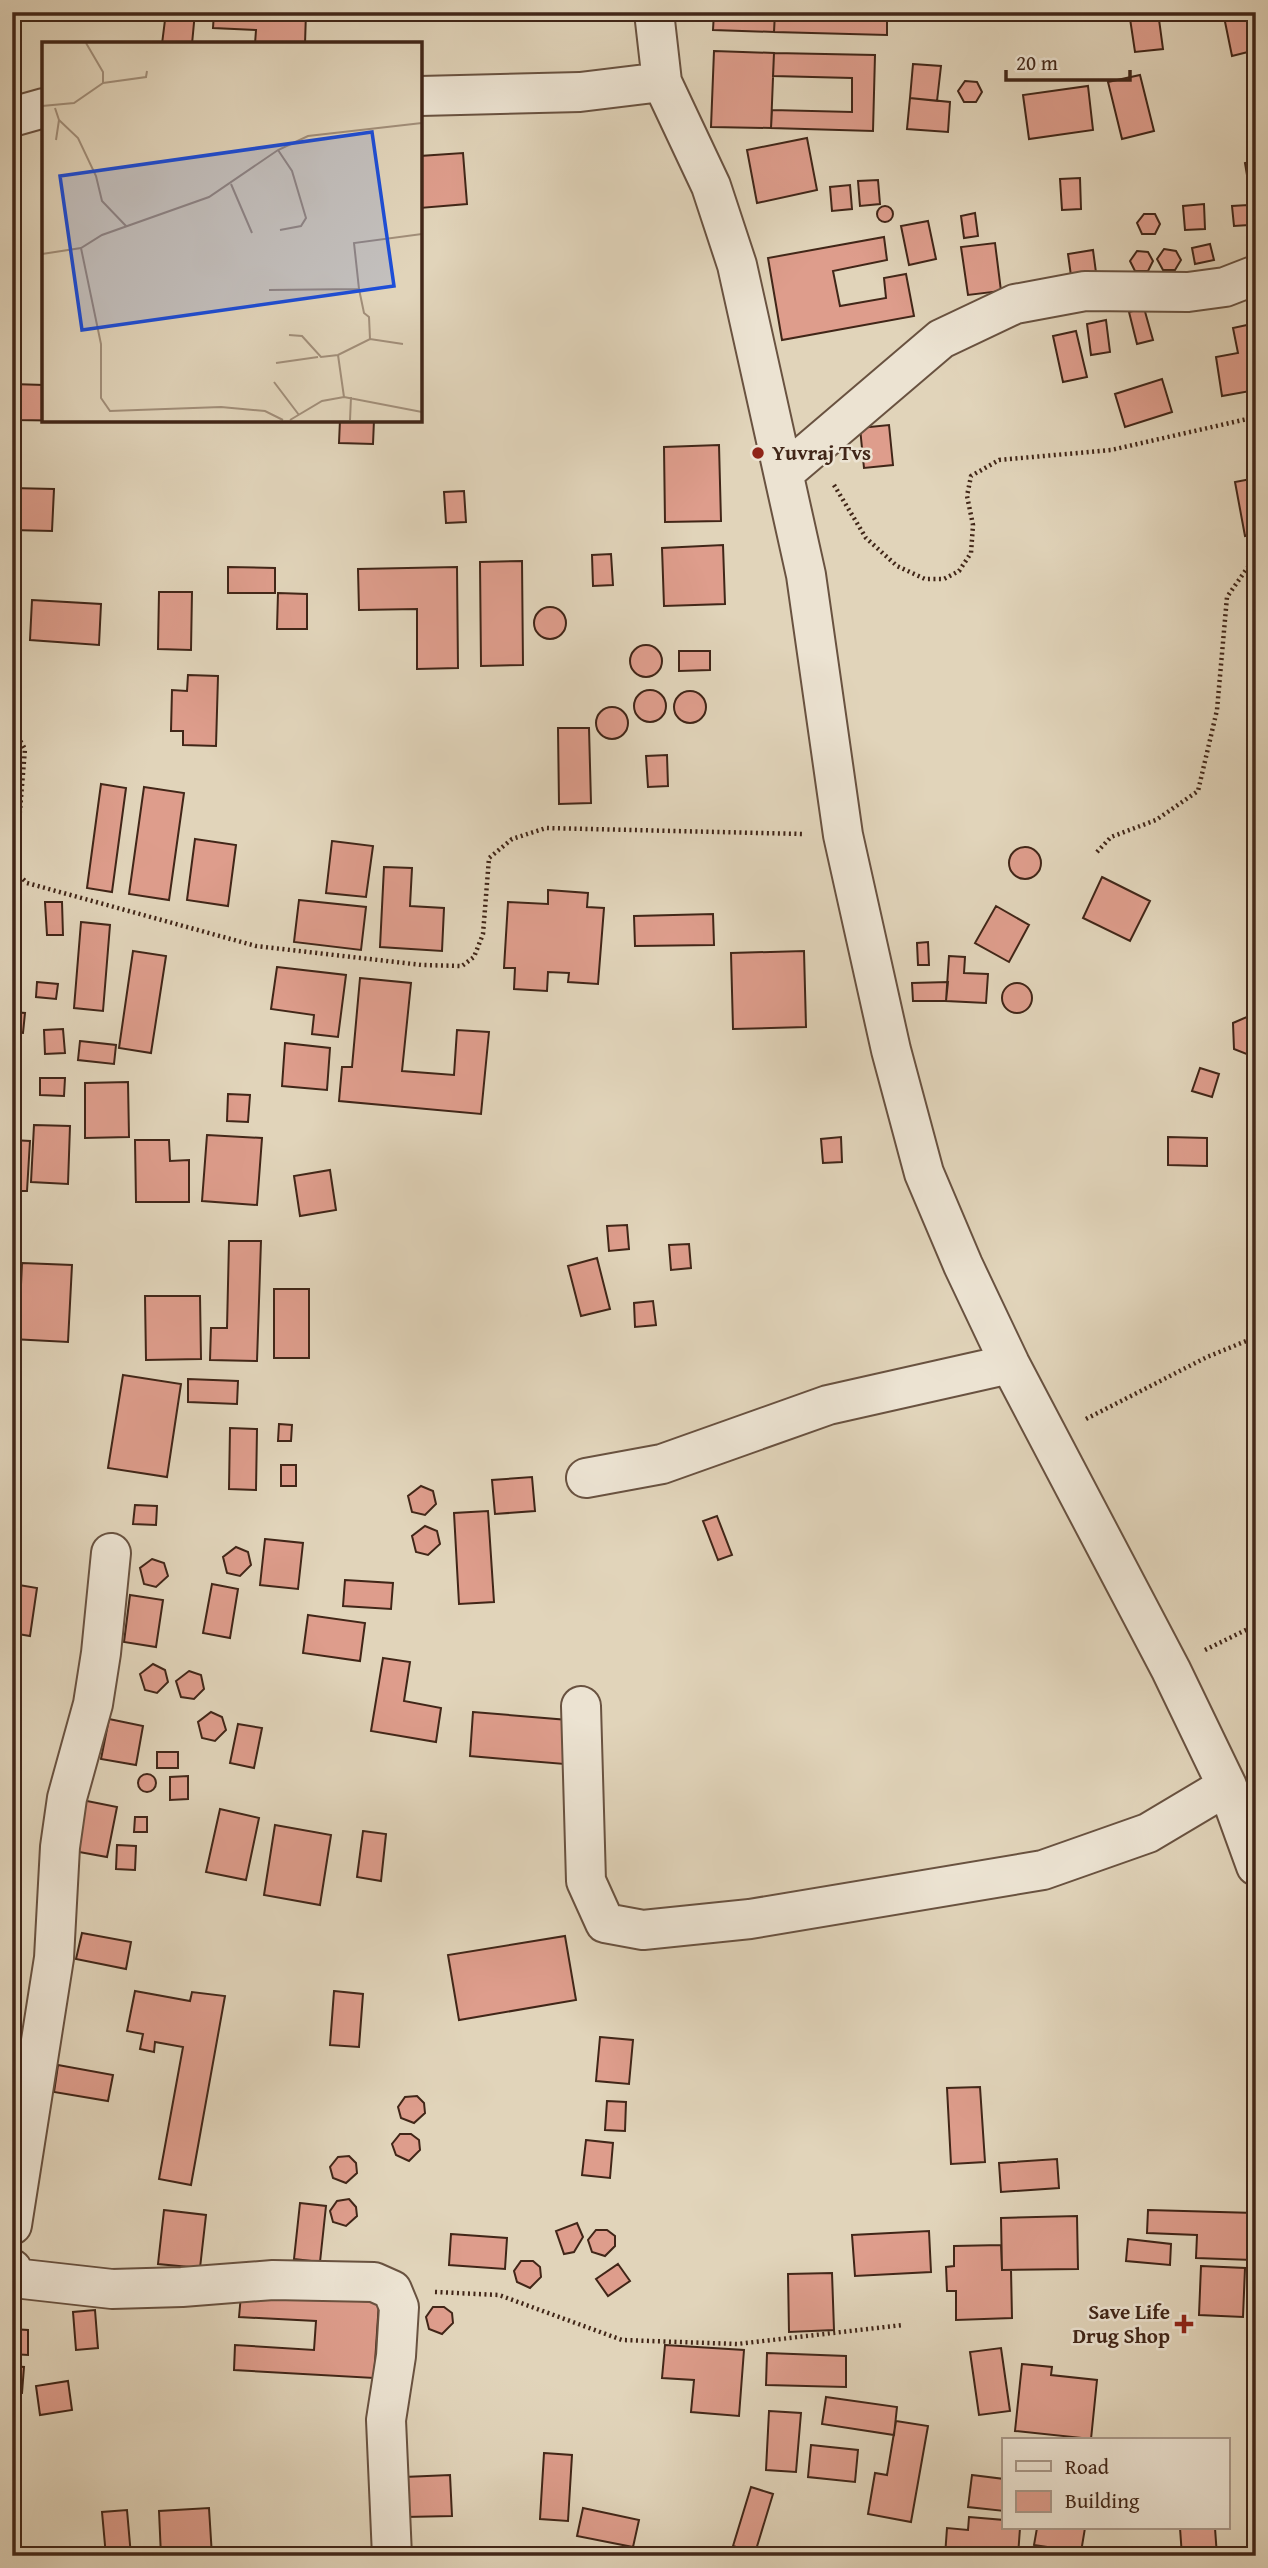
<svg xmlns="http://www.w3.org/2000/svg" width="1268" height="2568" viewBox="0 0 1268 2568" font-family="'Gentium Book Plus',serif">
<rect width="100%" height="100%" fill="#e1d4ba"/>
<filter id="stains"><feTurbulence type="fractalNoise" baseFrequency=".00286" numOctaves="4"/><feColorMatrix values="0 0 0 0 .2 0 0 0 0 .09 0 0 0 0 .02 0 0 0 .5 -.17"/></filter>
<radialGradient id="worn" r=".72"><stop offset=".6" stop-color="#630" stop-opacity="0"/><stop offset="1" stop-color="#630" stop-opacity=".3"/></radialGradient>
<path fill="#de9d8c" stroke="#412618" stroke-width="2" d="M166,12H195L192,44H162Z
M214,12H306L305,44H255L256,30L213,28Z
M714,12H775L774,32L713,30Z
M775,12H887V35L774,32Z
M1129,12H1158L1163,49L1135,52Z
M1223,12H1256V50L1232,56Z
M714,51L774,53L771,128L711,127Z
M774,53L875,55L873,131L771,128L772,110L852,112V78L773,76Z
M913,64L941,66L937,101L910,98Z
M1140,75L1154,131L1122,139L1108,82Z
M965,81L977,82L982,92L976,102H964L958,91Z
M1088,86L1093,130L1029,139L1023,95Z
M910,98L950,102L948,132L907,129Z
M807,138L817,190L757,203L747,150Z
M463,153L467,204L420,208V156Z
M1256,161V192L1250,193L1245,163Z
M1080,178L1081,209L1062,210L1060,179Z
M878,180L880,204L860,206L858,181Z
M850,185L852,209L832,211L830,187Z
M1204,204L1205,229L1185,230L1183,206Z
M1248,205L1249,225L1234,226L1232,206Z
M877 214a8 8 0 1 1 16 0a8 8 0 1 1-16 0Z
M975,213L978,236L964,238L961,216Z
M1144,214H1155L1160,224L1155,234H1142L1137,223Z
M928,221L936,259L909,265L901,226Z
M884,237L887,260L833,271L840,306L886,298L884,278L906,274L914,316L782,340L768,258Z
M995,243L1001,291L968,295L961,247Z
M1210,244L1214,260L1195,264L1192,248Z
M1164,249L1176,251L1181,260L1175,270H1163L1157,259Z
M1093,250L1097,280L1072,283L1068,254Z
M1137,251L1148,252L1153,261L1148,271H1135L1130,261Z
M1144,308L1153,340L1137,344L1129,312Z
M1106,320L1110,352L1091,355L1087,324Z
M1256,323V390L1222,396L1216,357L1238,353L1233,328Z
M1076,331L1087,377L1063,382L1053,336Z
M1162,379L1172,412L1125,427L1115,394Z
M12,384L44,385V420L91,421L12,420Z
M340,420H374L373,444L339,443Z
M889,425L893,465L864,468L860,428Z
M719,445L721,521L665,522L664,447Z
M1256,478V534L1245,536L1235,482Z
M12,488L54,489L52,531L12,530Z
M464,491L466,522L446,523L444,492Z
M723,545L725,604L664,606L662,548Z
M611,554L613,585L593,586L592,555Z
M522,561L523,665L481,666L480,562Z
M228,567L275,568V593H228Z
M457,567L458,668L417,669V609L359,610L358,569Z
M12,586H19L16,640H12Z
M159,592H192L191,650L158,649Z
M278,593L307,594V629H277Z
M32,600L101,604L99,645L30,640Z
M534 623a16 16 0 1 1 32 0a16 16 0 1 1-32 0Z
M630 661a16 16 0 1 1 32 0a16 16 0 1 1-32 0Z
M679,651H710V670L679,671Z
M188,675L218,676L216,746L183,745V731H171L172,690L187,691Z
M634 706a16 16 0 1 1 32 0a16 16 0 1 1-32 0Z
M674 707a16 16 0 1 1 32 0a16 16 0 1 1-32 0Z
M596 723a16 16 0 1 1 32 0a16 16 0 1 1-32 0Z
M558,728H589L591,803L559,804Z
M667,755L668,786L648,787L646,756Z
M101,784L126,788L112,892L87,888Z
M144,787L184,793L169,900L129,894Z
M195,839L236,845L228,906L187,900Z
M332,841L373,846L366,897L326,893Z
M1009 863a16 16 0 1 1 32 0a16 16 0 1 1-32 0Z
M384,867L412,868L410,906L444,908L442,951L380,947Z
M1102,877L1150,901L1130,941L1083,918Z
M548,890L588,893L587,907L604,908L598,984L568,982L569,973L548,972L547,991L514,989L515,968H504L508,902L548,904Z
M299,900L366,907L361,950L294,942Z
M45,902H62L63,935H47Z
M996,906L1029,925L1009,962L975,943Z
M713,914L714,945L635,946L634,916Z
M81,922L110,925L103,1011L74,1008Z
M928,942L929,965H918L917,943Z
M133,951L166,956L151,1053L119,1048Z
M804,951L806,1027L733,1029L731,953Z
M949,956L965,957L964,973L988,974L986,1003L946,1001Z
M277,967L346,975L338,1037L312,1034L314,1015L271,1009Z
M360,978L411,983L402,1071L454,1075L457,1030L489,1032L481,1114L339,1101L342,1067H352Z
M37,982L58,984L56,999L36,997Z
M948,982L946,1001H913L912,983Z
M1002 998a15 15 0 1 1 30 0a15 15 0 1 1-30 0Z
M12,1012L25,1013L23,1033L12,1032Z
M1249,1016L1256,1019V1051L1249,1055L1234,1049L1233,1023Z
M63,1029L65,1053L45,1054L44,1030Z
M80,1041L116,1045L114,1064L78,1060Z
M285,1043L330,1048L327,1090L282,1086Z
M1200,1068L1219,1074L1212,1097L1192,1091Z
M40,1078H65L64,1096L40,1095Z
M128,1082L129,1137L85,1138V1083Z
M228,1094L250,1095L248,1122L227,1121Z
M34,1125L70,1126L68,1184L31,1182Z
M207,1135L262,1138L257,1205L202,1201Z
M841,1137L842,1162L823,1163L821,1139Z
M1168,1137L1207,1138V1166L1168,1165Z
M12,1140L30,1141L27,1191H12Z
M135,1140H169L170,1161L189,1160V1202H136Z
M330,1170L336,1210L300,1216L294,1176Z
M627,1225L629,1249L609,1251L607,1226Z
M229,1241H261L257,1361L210,1360L211,1328H227Z
M689,1244L691,1268L671,1270L669,1245Z
M597,1258L610,1309L581,1316L568,1266Z
M22,1263L72,1265L68,1342L12,1339V1305L20,1306Z
M274,1289H309V1358H274Z
M145,1296H200L201,1359L146,1360Z
M653,1301L656,1325L635,1327L634,1303Z
M123,1375L181,1384L167,1477L108,1468Z
M188,1379L238,1381L237,1404L188,1402Z
M279,1424L292,1425L291,1441H278Z
M230,1428L257,1429L256,1490L229,1489Z
M281,1465H296V1486H281Z
M532,1477L535,1511L495,1514L492,1480Z
M421,1486L433,1491L436,1504L425,1515L412,1512L408,1496Z
M135,1505L157,1506L156,1525L133,1524Z
M488,1511L494,1602L459,1604L454,1513Z
M717,1516L732,1555L718,1560L703,1521Z
M425,1526L437,1531L440,1544L428,1555L416,1552L412,1536Z
M265,1539L303,1543L298,1589L260,1585Z
M236,1547L248,1552L251,1565L240,1576L227,1573L223,1557Z
M152,1559L164,1563L168,1576L156,1587L144,1584L140,1568Z
M345,1580L393,1583L391,1609L343,1606Z
M13,1584L37,1588L30,1636L12,1633Z
M212,1584L238,1589L230,1638L203,1633Z
M130,1595L163,1600L156,1647L124,1642Z
M308,1615L365,1623L360,1661L303,1653Z
M383,1658L410,1662L404,1701L441,1708L436,1742L371,1731Z
M153,1664L165,1670L168,1682L157,1693L145,1690L140,1674Z
M189,1671L201,1675L204,1689L194,1699L181,1697L176,1681Z
M211,1712L222,1717L226,1730L215,1741L202,1738L198,1722Z
M473,1712L580,1721L576,1765L470,1756Z
M109,1719L143,1726L136,1765L101,1759Z
M238,1724L262,1728L254,1768L230,1763Z
M157,1752H178V1768H157Z
M138 1783a9 9 0 1 1 18 0a9 9 0 1 1-18 0Z
M188,1776V1799L170,1800V1777Z
M77,1799L117,1807L107,1857L68,1850Z
M220,1809L259,1818L246,1880L206,1872Z
M135,1817H147V1832H134Z
M275,1825L331,1835L320,1905L264,1895Z
M363,1831L386,1834L381,1881L357,1877Z
M117,1845L136,1846L135,1870L116,1869Z
M82,1933L131,1942L126,1969L76,1959Z
M565,1936L576,2000L459,2020L448,1955Z
M135,1991L190,2001L192,1992L225,1996L191,2185L159,2179L183,2047L155,2042L154,2052L140,2049L143,2034L127,2031Z
M334,1991L363,1994L359,2047L330,2045Z
M600,2037L633,2040L629,2084L596,2081Z
M58,2065L113,2075L108,2101L54,2092Z
M980,2087L985,2162L951,2164L947,2088Z
M417,2096L424,2103L425,2113L414,2123L401,2118L398,2107L405,2097Z
M607,2101L626,2102L625,2131L605,2130Z
M400,2134H411L419,2140L420,2150L409,2161L396,2155L392,2144Z
M586,2140L613,2143L610,2178L582,2175Z
M349,2156L356,2163L357,2173L346,2183L333,2178L330,2167L338,2157Z
M1057,2159L1059,2188L1001,2192L999,2163Z
M349,2199L356,2207L357,2216L346,2226L333,2222L330,2211L337,2201Z
M300,2203L326,2206L320,2262L294,2259Z
M164,2210L206,2215L200,2268L158,2264Z
M1148,2210L1255,2213L1253,2260L1196,2258L1197,2235L1147,2233Z
M1077,2216L1078,2269L1002,2270L1001,2218Z
M577,2223L583,2237L574,2252L564,2254L556,2231Z
M596,2230H607L615,2236V2246L605,2256L592,2252L588,2240Z
M929,2231L931,2272L855,2276L852,2235Z
M451,2234L507,2238L505,2269L449,2265Z
M1128,2239L1171,2244L1170,2265L1126,2261Z
M1001,2245L1002,2270H1011L1012,2318L956,2320V2291H947L946,2267L954,2266V2246Z
M521,2261H533L540,2267L541,2277L530,2288L517,2282L514,2271Z
M618,2264L630,2281L608,2296L596,2279Z
M1201,2266L1245,2268L1243,2317L1199,2315Z
M832,2273L834,2330L789,2332L788,2274Z
M241,2295L379,2302L374,2378L234,2370L235,2345L314,2350L316,2321L239,2317Z
M433,2307H444L452,2313L453,2323L442,2334L429,2329L426,2317Z
M95,2310L98,2348L76,2350L73,2312Z
M12,2329L28,2330V2355L12,2354Z
M665,2345L744,2350L739,2416L691,2412L694,2380L662,2378Z
M1001,2348L1010,2411L979,2415L970,2352Z
M767,2353L846,2356V2387L766,2385Z
M1022,2364L1052,2367L1051,2375L1097,2380L1091,2439L1015,2431Z
M12,2366L24,2367L22,2393L12,2392Z
M68,2381L72,2410L40,2415L36,2386Z
M826,2397L897,2407L894,2435L822,2424Z
M769,2411L801,2413L796,2472L766,2470Z
M896,2421L928,2426L911,2522L868,2514L875,2473L887,2475Z
M811,2445L858,2450L855,2482L808,2477Z
M544,2453L572,2455L568,2521L540,2519Z
M450,2475L452,2516L405,2517L404,2477Z
M972,2475L1004,2479V2511L968,2507Z
M751,2487L773,2494L755,2553L733,2546Z
M209,2508L212,2556H161L159,2511Z
M583,2508L639,2520L633,2547L577,2536Z
M127,2510L131,2556H106L102,2512Z
M969,2517L1004,2520V2528H1020L1018,2556H945L947,2528L968,2530Z
M1037,2528H1085L1081,2552L1034,2545Z
M1180,2528H1215L1217,2556H1182Z
M429,2547L430,2556H403V2549Z
M1124,2547L1133,2552L1134,2556H1109L1113,2550Z"/>
<g fill="none" stroke-linecap="round" stroke-linejoin="round">
<g stroke="#695240" stroke-width="42">
<path id="minor" d="M654,12L662,82L711,186L737,265L806,575L843,835L891,1050L924,1173L963,1265L1010,1364L1171,1670L1227,1786L1256,1866
M420,96L580,92L662,82
M12,117L44,108
M785,472L941,339L1015,304L1085,291L1188,292L1225,287L1256,275
M586,1478L662,1464L828,1405L1010,1364
M581,1706L586,1881L605,1923L643,1930L750,1919L1043,1870L1148,1833L1227,1786
M12,2225L54,1958L60,1847L67,1798L93,1704L101,1653L111,1553
M12,2269L14,2278L112,2289L182,2287L273,2280L374,2282L392,2290L399,2307L396,2356L386,2420L392,2556"/>
</g>
<path stroke="#412618" stroke-width="4.5" stroke-dasharray="2 3.5" stroke-linecap="butt" d="M834,485L866,538L897,566L925,579H944L959,571L971,553L973,525L967,496L971,476L999,460L1111,450L1256,417
M12,727L25,749L15,871L27,883L256,946L422,965L462,966L474,957L483,934L489,858L512,839L546,828L804,834
M1097,852L1111,837L1156,820L1198,791L1217,710L1227,597L1248,567L1256,566
M1086,1419L1207,1357L1256,1337
M1205,1650L1256,1625
M435,2292L499,2295L622,2340L737,2344L903,2325"/>
<use href="#minor" stroke="#ece3d2" stroke-width="38"/>
</g>
<g fill="#8f2418" stroke="#ece3d2" stroke-width="2.5">
<circle cx="758" cy="453" r="7"/>
<path d="M1180.5 2313.5h7v7h7v7h-7v7h-7v-7h-7v-7h7z"/>
</g>
<g text-anchor="middle" stroke-width="5" stroke-linejoin="round" paint-order="stroke">
<g font-size="21" font-weight="bold" fill="#412618" stroke="#ece3d2" text-anchor="start">
<text x="772" y="460">Yuvraj Tvs</text>
<text x="1170" y="2319" text-anchor="end">Save Life<tspan x="1170" dy="24">Drug Shop</tspan></text>
</g>
</g>
<g transform="translate(42 42)">
<rect width="380" height="380" fill="#e1d4ba"/>
<path fill="none" stroke="#a18e79" stroke-width="2" d="M61,41L104,35L105,29M0,64L32,61L61,41V30L44,1M13,66L17,78L14,98M17,78L36,96L54,134L60,159L84,184M236,108L250,129L264,176L259,184L238,188M189,142L210,191M39,206L59,302V356L68,369L179,365L223,369L241,378M0,212L39,206L60,193L167,155L236,108L266,94L380,81M317,247L322,271L327,275L328,297M227,248L317,247L312,201L380,192M247,293L260,294L279,315L296,313L328,297L361,302M296,313L302,355M234,321L276,315M232,340L257,373M248,378L280,359L302,355L380,370M308,378L309,355"/>
<path fill="#1d4ed8" fill-opacity="0.15" stroke="#1d4ed8" stroke-width="3.5" d="M330,90L352,244L40,288L18,134Z"/>
<rect width="380" height="380" fill="none" stroke="#412618" stroke-width="3.5"/>
</g>
<rect width="1268" height="2568" fill="none" stroke="#e1d4ba" stroke-width="42"/>
<rect x="14" y="14" width="1240" height="2540" fill="none" stroke="#412618" stroke-width="3.5"/>
<rect x="21" y="21" width="1226" height="2526" fill="none" stroke="#412618" stroke-width="2"/>
<rect x="1002" y="2438" width="228" height="91" fill="#ece3d2" stroke="#a89788" stroke-width="2"/>
<rect x="1016" y="2461" width="35" height="10" fill="#ece3d2" stroke="#a89788" stroke-width="2"/>
<text x="1065" y="2474" font-size="21" fill="#412618">Road</text>
<rect x="1016" y="2491" width="35" height="21" fill="#de9d8c" stroke="#a89788" stroke-width="2"/>
<text x="1065" y="2508" font-size="21" fill="#412618">Building</text>
<path d="M1006 70v10h124v-10" fill="none" stroke="#412618" stroke-width="3.5"/>
<text x="1016" y="70" font-size="21" fill="#412618" stroke="#ece3d2" stroke-width="5" paint-order="stroke">20 m</text>
<rect width="100%" height="100%" filter="url(#stains)"/>
<rect width="100%" height="100%" fill="url(#worn)"/>
</svg>
